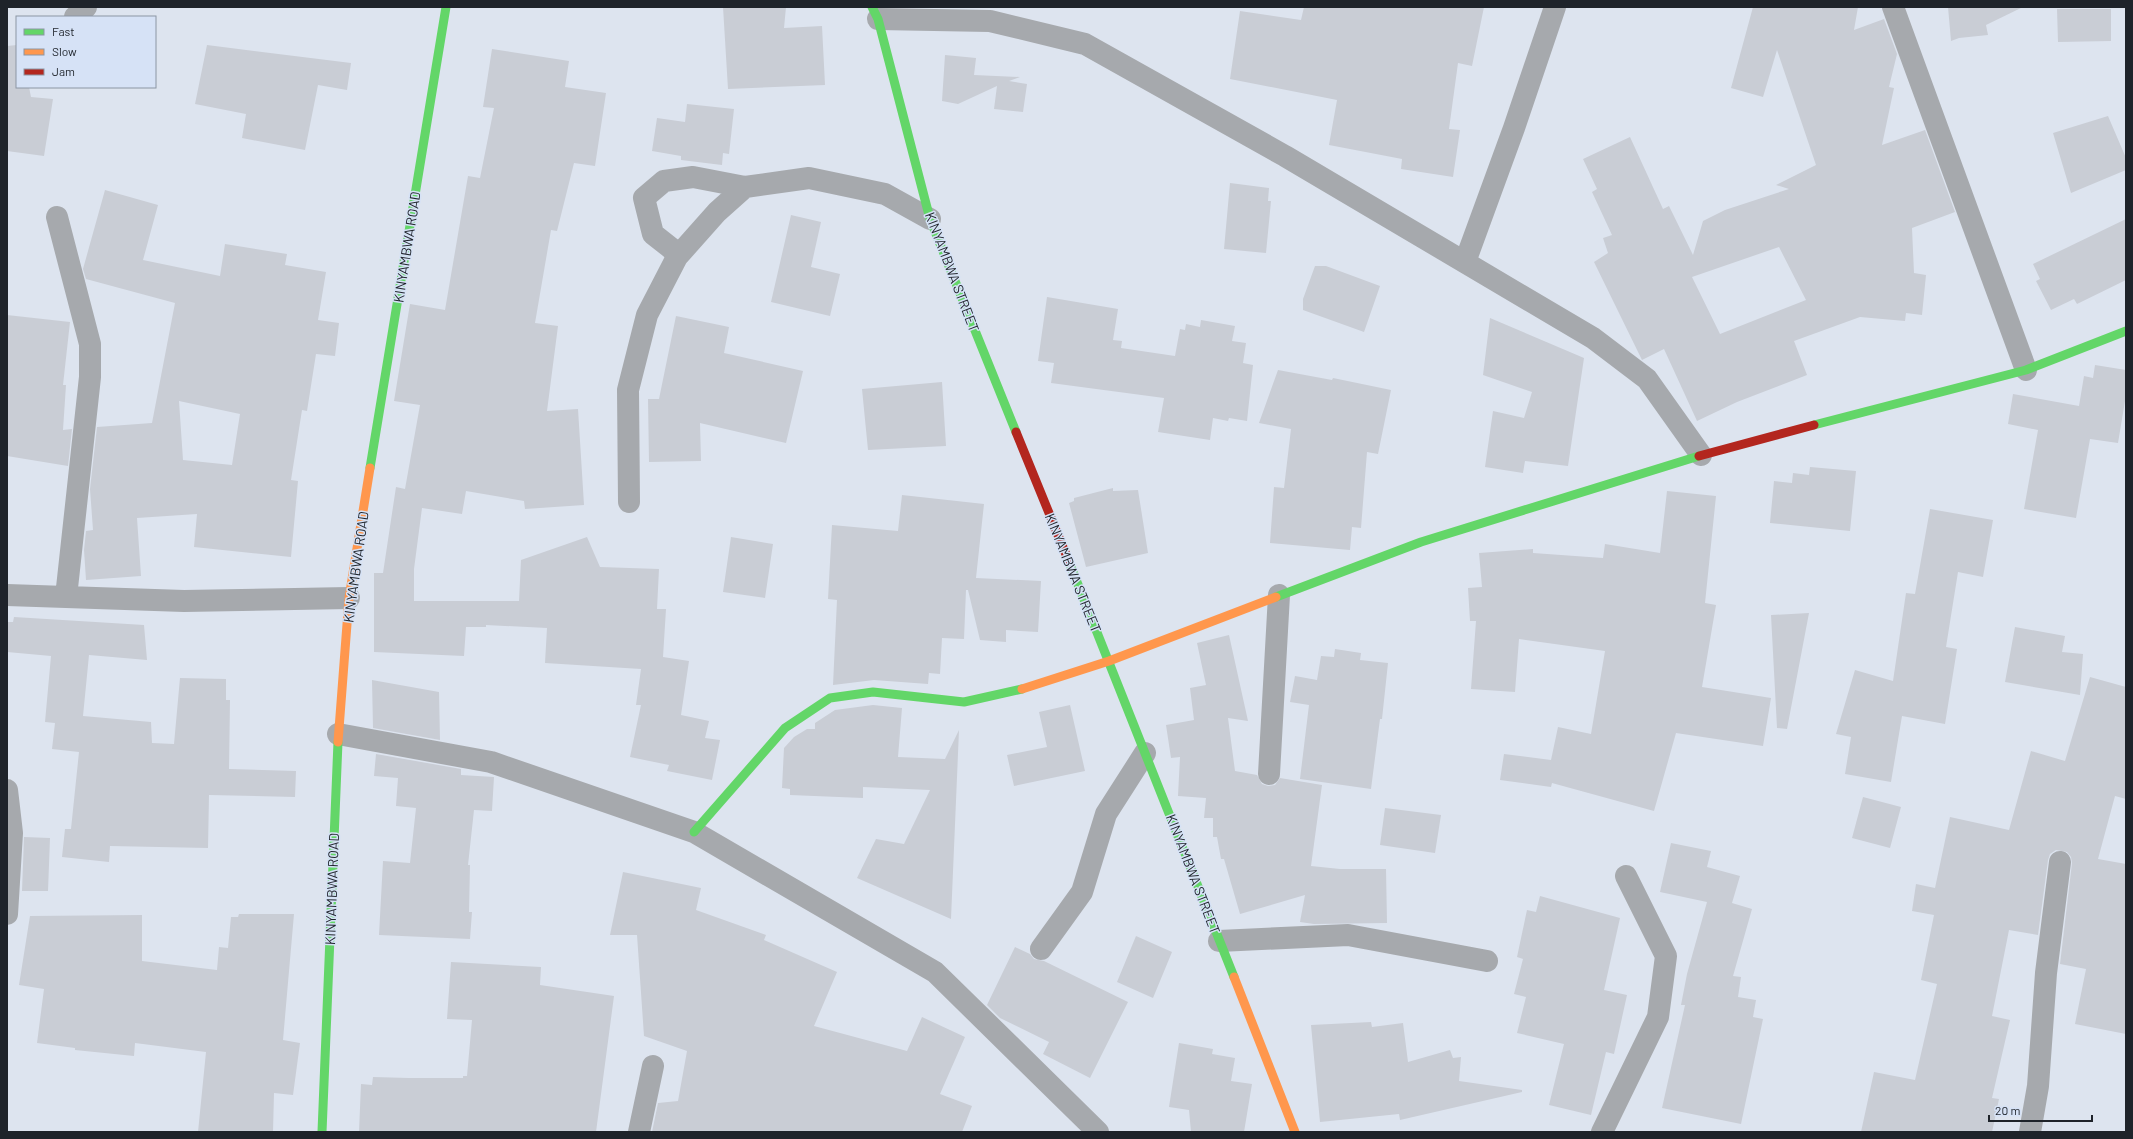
<svg xmlns="http://www.w3.org/2000/svg" width="2133" height="1139" viewBox="0 0 2133 1139" font-family="Barlow,sans-serif">
<rect width="100%" height="100%" fill="#dde4ef"/>
<path fill="#c9cdd5" fill-rule="evenodd" d="M723,7H786L784,28L822,26L825,85L728,89Z
M1304,7H1484L1472,66L1458,63L1449,129L1460,130L1453,177L1401,169L1402,159L1329,145L1337,100L1230,79L1240,11L1301,20Z
M1753,7H1858L1854,30L1884,19L1897,54L1889,87L1894,88L1882,145L1925,130L1955,212L1912,228L1914,273L1926,275L1922,315L1906,313L1905,321L1860,317L1794,341L1807,375L1737,402L1697,421L1664,349L1642,360L1594,262L1608,253L1603,238L1612,235L1592,192L1597,189L1583,159L1630,137L1663,209L1669,206L1693,255L1703,221L1725,210L1789,189L1776,185L1816,165L1777,50L1763,97L1731,88ZM1779,247L1806,300L1720,334L1692,277Z
M1948,7H2023L1986,25L1988,35L1959,38L1951,41Z
M2057,9H2111V41L2058,42Z
M17,45V87H29L31,97L53,99L44,156L7,151V46Z
M207,45L351,63L347,90L318,85L305,150L242,138L246,114L195,104Z
M492,49L569,61L565,87L606,93L595,166L574,163L557,231L551,230L535,323L558,326L547,411L578,409L584,505L525,509L524,501L466,491L462,514L422,508L414,569V601H519L521,560L587,537L600,567L659,569L657,609H666L663,657L689,661L681,715L709,721L705,738L720,740L712,780L667,771L669,765L630,757L641,705H636L641,669L545,663L547,628L486,625V627H466L464,656L374,652V573H383L396,487L405,489L420,405L394,401L410,304L445,310L468,176L480,178L494,108L483,107Z
M945,55L976,58L974,75L1020,77L1009,81L1027,84L1023,112L994,109L997,86L958,104L942,101Z
M687,104L734,109L729,154L723,153L722,165L681,160V156L652,151L657,118L685,122Z
M2108,116L2126,158V170L2071,193L2053,133Z
M1230,183L1269,188L1268,201H1271L1266,253L1224,249Z
M105,190L158,205L143,260L220,276L225,244L287,254L285,265L326,272L318,320L339,323L335,356L316,354L307,411L302,410L291,480L298,481L291,557L194,547L197,514L137,518L141,576L86,580L84,550L86,531L93,530L90,489L97,427L152,423L175,303L86,279L83,269ZM179,401L240,414L232,465L183,460Z
M791,215L821,222L811,267L840,274L830,316L771,302Z
M2126,219V280L2077,304L2074,299L2051,310L2036,281L2040,279L2033,264Z
M1315,266H1326L1380,286L1364,332L1303,310V299Z
M1047,297L1118,309L1113,340L1122,341L1121,348L1175,356L1180,329L1185,330L1186,324L1200,327L1201,320L1235,326L1232,341L1246,343L1243,363L1253,365L1247,421L1229,418L1228,421L1213,418L1210,440L1158,432L1164,398L1051,383L1054,363L1038,361Z
M7,315L70,322L63,385H66L63,430L72,429L68,466L7,456Z
M676,316L729,327L724,353L803,371L786,443L700,423L701,461L649,462L648,399H659Z
M1490,318L1584,358L1568,466L1525,461L1523,473L1485,467L1493,411L1524,418L1532,392L1483,375Z
M2095,365L2126,370V395L2118,443L2090,439L2076,518L2024,509L2038,430L2008,424L2013,394L2079,406L2084,376L2093,378Z
M1278,370L1332,380L1333,378L1391,390L1378,454L1367,452L1361,528L1352,527L1350,550L1270,543L1274,487L1284,488L1291,429L1259,423Z
M942,382L946,446L868,450L862,389Z
M1810,467L1856,471L1850,531L1770,523L1774,481L1792,483L1793,473L1809,475Z
M1113,488V491L1138,490L1148,553L1086,567L1069,503L1074,501V498Z
M1667,491L1716,496L1705,603L1716,605L1702,687L1771,698L1763,746L1676,733L1654,811L1552,783L1551,787L1500,780L1504,754L1551,760L1558,727L1591,734L1605,651L1519,639L1515,692L1471,689L1476,621H1470L1468,588L1482,587L1479,553L1533,549V553L1603,558L1605,544L1660,553Z
M902,495L984,504L976,578L1041,581L1038,632L1006,630V642L980,640L968,590H966L964,639L942,638L940,674L929,673L928,684L874,680L833,685L837,600L828,599L832,525L898,531Z
M1930,509L1993,520L1983,577L1958,572L1946,647L1957,649L1945,724L1902,716L1891,782L1845,774L1851,737L1836,734L1855,670L1893,681L1906,593L1915,594Z
M731,537L773,544L765,598L723,592Z
M1809,613L1787,729L1777,728L1771,615Z
M14,617L144,625L147,660L89,655L83,716L151,722L152,743L174,744L180,678L226,679V700H230L229,769L296,771L295,797L209,795L208,848L110,846L109,862L62,857L65,829H71L79,752L52,749L55,723L45,722L51,656L7,652V622H13Z
M2015,627L2065,636L2062,652L2083,654L2080,695L2005,682Z
M1229,635L1248,721L1228,718L1235,771L1257,775L1262,784L1268,786L1275,785L1280,778L1322,785L1311,866L1340,869H1386L1387,923L1314,924L1300,922L1305,895L1240,914L1224,859H1221L1217,837H1213V818H1204L1206,798L1178,796L1180,757L1171,758L1166,725L1194,720L1190,688L1206,685L1197,643Z
M1335,649L1361,653L1360,660L1388,663L1382,719H1380L1371,789L1300,779L1309,705L1290,702L1295,676L1317,680L1321,656L1334,657Z
M2090,677L2126,687V799L2115,796L2098,859L2126,864V1034L2075,1024L2086,969L2060,964L2072,863L2071,857L2067,852L2056,850L2050,854L2048,860L2038,935L2009,930L1992,1016L2010,1020L1992,1098L1999,1099L1992,1132H1861L1874,1072L1915,1080L1937,984L1921,980L1934,915L1912,911L1916,884L1935,888L1950,817L2009,830L2031,751L2065,761Z
M372,680L439,692L440,740L373,728Z
M873,705L902,708L898,757L945,759L959,730L951,919L857,878L876,839L904,844L930,790L863,787V798L790,795V789L782,788L784,748L794,737L807,729H815V723L835,710Z
M1070,705L1085,771L1014,786L1007,755L1047,747L1039,712Z
M376,754L461,769V775L494,777L492,811L474,810L468,865H470L469,912H472L470,939L379,935L383,861L410,863L416,808L396,806L398,778L374,776Z
M1863,797L1901,807L1890,848L1852,838Z
M1385,808L1441,815L1435,853L1380,845Z
M24,837L50,838L48,891H22Z
M1671,843L1711,851L1707,867L1740,876L1732,903L1752,909L1733,976L1741,977L1738,997L1756,1000L1753,1017L1763,1019L1741,1124L1662,1108L1685,1005H1681L1687,974L1707,902L1660,892Z
M623,872L701,888L696,910L766,935L764,940L837,972L814,1026L907,1051L922,1017L965,1037L940,1094L972,1106L962,1132H652L658,1103L678,1101L687,1051L644,1036L637,935H610Z
M1540,896L1620,918L1604,990L1627,995L1614,1054L1606,1052L1591,1115L1549,1105L1564,1044L1517,1033L1526,997L1514,994L1523,959L1517,957L1527,910L1536,912Z
M239,914H294L283,1040L300,1043L293,1095L274,1093L273,1132H198L206,1052L135,1043L134,1056L75,1050V1048L37,1043L44,989L19,985L30,916L142,915V961L217,970L219,947L228,948L231,917H238Z
M1136,936L1172,952L1153,998L1117,982Z
M1015,947L1030,954L1034,959L1044,961L1128,1002L1090,1078L1043,1054L1049,1042L1000,1018L987,1005Z
M451,962L541,967L540,985L614,996L596,1132H359L361,1084L372,1085L373,1077L409,1078H463V1076H467L472,1020L447,1019Z
M1371,1022L1372,1027L1403,1023L1408,1062L1450,1050L1453,1058L1461,1057L1459,1081L1522,1090V1092L1400,1120L1399,1114L1320,1122L1311,1025Z
M1179,1043L1213,1049L1212,1054L1235,1058L1231,1081L1252,1084L1244,1132H1191L1189,1110L1169,1107Z"/>
<g fill="none" stroke-linecap="round" stroke-linejoin="round">
<path stroke="#a6a9ad" stroke-width="22" d="M1893,7L2026,370
M75,17L86,7
M878,19L990,21L1085,44L1285,156L1593,338L1647,379L1701,455
M57,217L90,344V377L66,597
M677,257L672,249L653,234L644,198L664,181L693,177L745,187
M1465,262L1514,128L1555,7
M629,502L628,390L647,315L677,257L717,212L745,187L809,178L885,194L930,219
M7,595L184,601L349,598
M338,734L491,762L694,832L935,972L1098,1132
M1269,774L1279,595
M7,790L12,833L7,914
M1219,941L1348,935L1487,961
M1041,949L1082,892L1106,814L1145,753
M639,1132L653,1066
M1602,1132L1658,1017L1666,956L1626,876
M2030,1132L2038,1086L2046,973L2060,862"/>
<path stroke="#63d668" stroke-width="9" d="M872,7L878,19L930,219L1016,432
M1814,425L2026,370L2126,331
M370,468L446,7
M1069,562L1234,977
M1276,597L1421,542L1699,456
M694,832L785,728L830,698L873,692L964,702L1022,689
M322,1132L338,742"/>
<path stroke="#ff974d" stroke-width="9" d="M1022,689L1109,661L1276,597
M338,742L349,598L370,468
M1234,977L1295,1132"/>
<path stroke="#b3261e" stroke-width="9" d="M1016,432L1069,562
M1699,456L1814,425"/>
</g>
<g text-anchor="middle" stroke-width="3" stroke-linejoin="round" paint-order="stroke">
<g font-size="14" fill="#1e232a" stroke="#d6e2f6">
<text transform="translate(407 247) rotate(-81)" y="5">KINYAMBWA ROAD</text>
<text transform="translate(952 272) rotate(69)" y="5">KINYAMBWA STREET</text>
<text transform="translate(356 567) rotate(-82)" y="5">KINYAMBWA ROAD</text>
<text transform="translate(1073 573) rotate(68)" y="5">KINYAMBWA STREET</text>
<text transform="translate(1193 874) rotate(69)" y="5">KINYAMBWA STREET</text>
<text transform="translate(332 889) rotate(-88)" y="5">KINYAMBWA ROAD</text>
</g>
</g>
<rect width="2133" height="1139" fill="none" stroke="#1e232a" stroke-width="16"/>
<rect x="16" y="16" width="140" height="72" fill="#d6e2f6" stroke="#8c96a4"/>
<rect x="24" y="29" width="20" height="6" fill="#63d668" stroke="#8c96a4"/>
<text x="52" y="36" font-size="12" fill="#1e232a">Fast</text>
<rect x="24" y="49" width="20" height="6" fill="#ff974d" stroke="#8c96a4"/>
<text x="52" y="56" font-size="12" fill="#1e232a">Slow</text>
<rect x="24" y="69" width="20" height="6" fill="#b3261e" stroke="#8c96a4"/>
<text x="52" y="76" font-size="12" fill="#1e232a">Jam</text>
<path d="M1989 1115v6h103v-6" fill="none" stroke="#1e232a" stroke-width="2"/>
<text x="1995" y="1115" font-size="12" fill="#1e232a" stroke="#d6e2f6" stroke-width="3" paint-order="stroke">20 m</text>
</svg>
